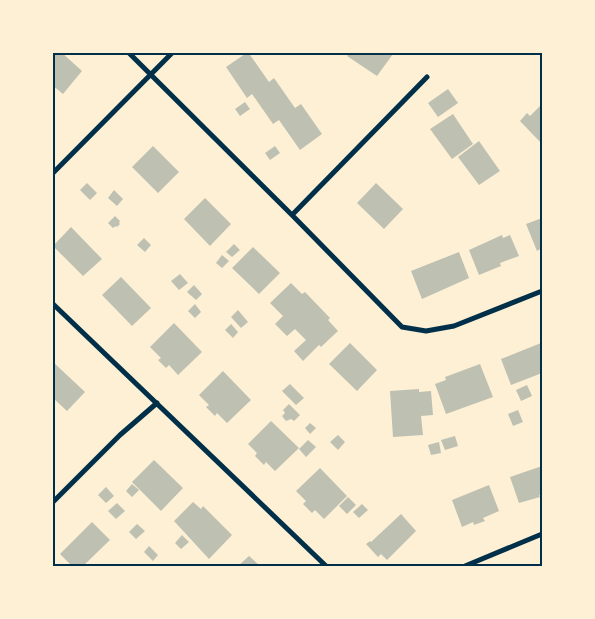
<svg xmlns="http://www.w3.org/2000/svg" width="595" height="619" viewBox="0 0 595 619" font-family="Arial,sans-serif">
<rect width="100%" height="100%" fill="#fdf0d5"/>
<path fill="#bec0b2" d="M52,52H61L82,71L63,94L52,85Z
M248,52L269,82L274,78L295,108L301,104L322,134L300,150L279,120L273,124L252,94L247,98L226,67Z
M350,52H391L393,54L377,76L347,56Z
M448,89L458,103L438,117L428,103Z
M245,102L250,109L240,116L235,109Z
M542,104V144L520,121L527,113L530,116Z
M453,114L473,144L452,159L430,129Z
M479,141L500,171L479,185L458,157Z
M153,146L179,172L158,193L132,167Z
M275,146L280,153L270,160L265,153Z
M87,183L97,193L90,200L80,190Z
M376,183L403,209L384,229L357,203Z
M114,190L123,199L117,206L108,198Z
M205,198L231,224L210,246L184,219Z
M115,216L120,221L119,223L120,224L117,227L116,226L113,228L108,223Z
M542,218V248L537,251L526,224Z
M71,227L102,259L83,276L53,246Z
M502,235L503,238L510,235L519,256L500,263L501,266L479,275L469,250Z
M144,238L151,245L145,252L137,245Z
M234,244L240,250L232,257L226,252Z
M253,247L280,273L259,294L232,268Z
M459,252L469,278L422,299L411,271Z
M222,255L229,261L222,268L216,263Z
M180,274L188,283L179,290L171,281Z
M121,277L151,308L132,326L102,295Z
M291,283L302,294L305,292L330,318L328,320L338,331L321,347L319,345L303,361L294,351L306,340L295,329L287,336L275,324L283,316L270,303Z
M194,285L202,294L196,300L187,292Z
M195,304L201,312L195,318L188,311Z
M238,310L248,322L241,328L231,317Z
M174,323L202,352L178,375L169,365L166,368L158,360L161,358L150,347Z
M231,324L238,332L233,338L225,330Z
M350,343L377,370L357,391L329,364Z
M541,343L542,373L511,385L501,359Z
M52,361L85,392L67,411L52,397Z
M480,364L493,397L446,414L435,384L446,380L445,377Z
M223,371L251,400L227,423L217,413L215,416L206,407L209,405L199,395Z
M290,384L304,398L296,405L282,391Z
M527,385L532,396L521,401L516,390Z
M419,389V392L431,391L433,415L421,416L423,435L393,437L390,391Z
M289,404L300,415L294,421L291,419L286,421L282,416L285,413L283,410Z
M518,410L523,422L513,426L508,414Z
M271,421L299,448L275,471L266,462L264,465L255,456L257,453L248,444Z
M310,423L316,428L310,434L305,428Z
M338,435L345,442L338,450L330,442Z
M455,436L458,446L445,450L441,440Z
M308,440L316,447L306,457L299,449Z
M439,442L441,453L431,455L428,445Z
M154,460L183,488L161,511L132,482Z
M542,466V494L539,495L540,497L519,503L510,477Z
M320,468L347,496L324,519L315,510L312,513L303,504L306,501L296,491Z
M132,484L139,490L132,497L126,491Z
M489,485L499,511L483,518L485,521L474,525L473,522L462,527L452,500Z
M106,487L114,496L106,503L98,495Z
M348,497L356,505L347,514L339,506Z
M193,502L201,509L203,506L232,535L209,559L174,521Z
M117,503L125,511L116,519L108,511Z
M362,504L368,510L359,518L353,512Z
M401,514L416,531L387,560L381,554L378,557L366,544L370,541L371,542Z
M92,522L110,540L83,566H72L60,554Z
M137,524L145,531L136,539L129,532Z
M182,535L189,542L181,549L175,543Z
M149,546L158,555L153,561L144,552Z
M249,556L260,566H238Z"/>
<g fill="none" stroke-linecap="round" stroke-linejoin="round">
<path stroke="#003049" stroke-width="5" d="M128,52L292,215L402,327L426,331L454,326L542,291
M52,174L173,52
M292,215L427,77
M52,303L326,566
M52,503L120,435L157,403
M465,566L542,534"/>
</g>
<rect width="595" height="619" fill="none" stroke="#fdf0d5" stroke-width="108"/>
<rect x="54" y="54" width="487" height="511" fill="none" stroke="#003049" stroke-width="2"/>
</svg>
